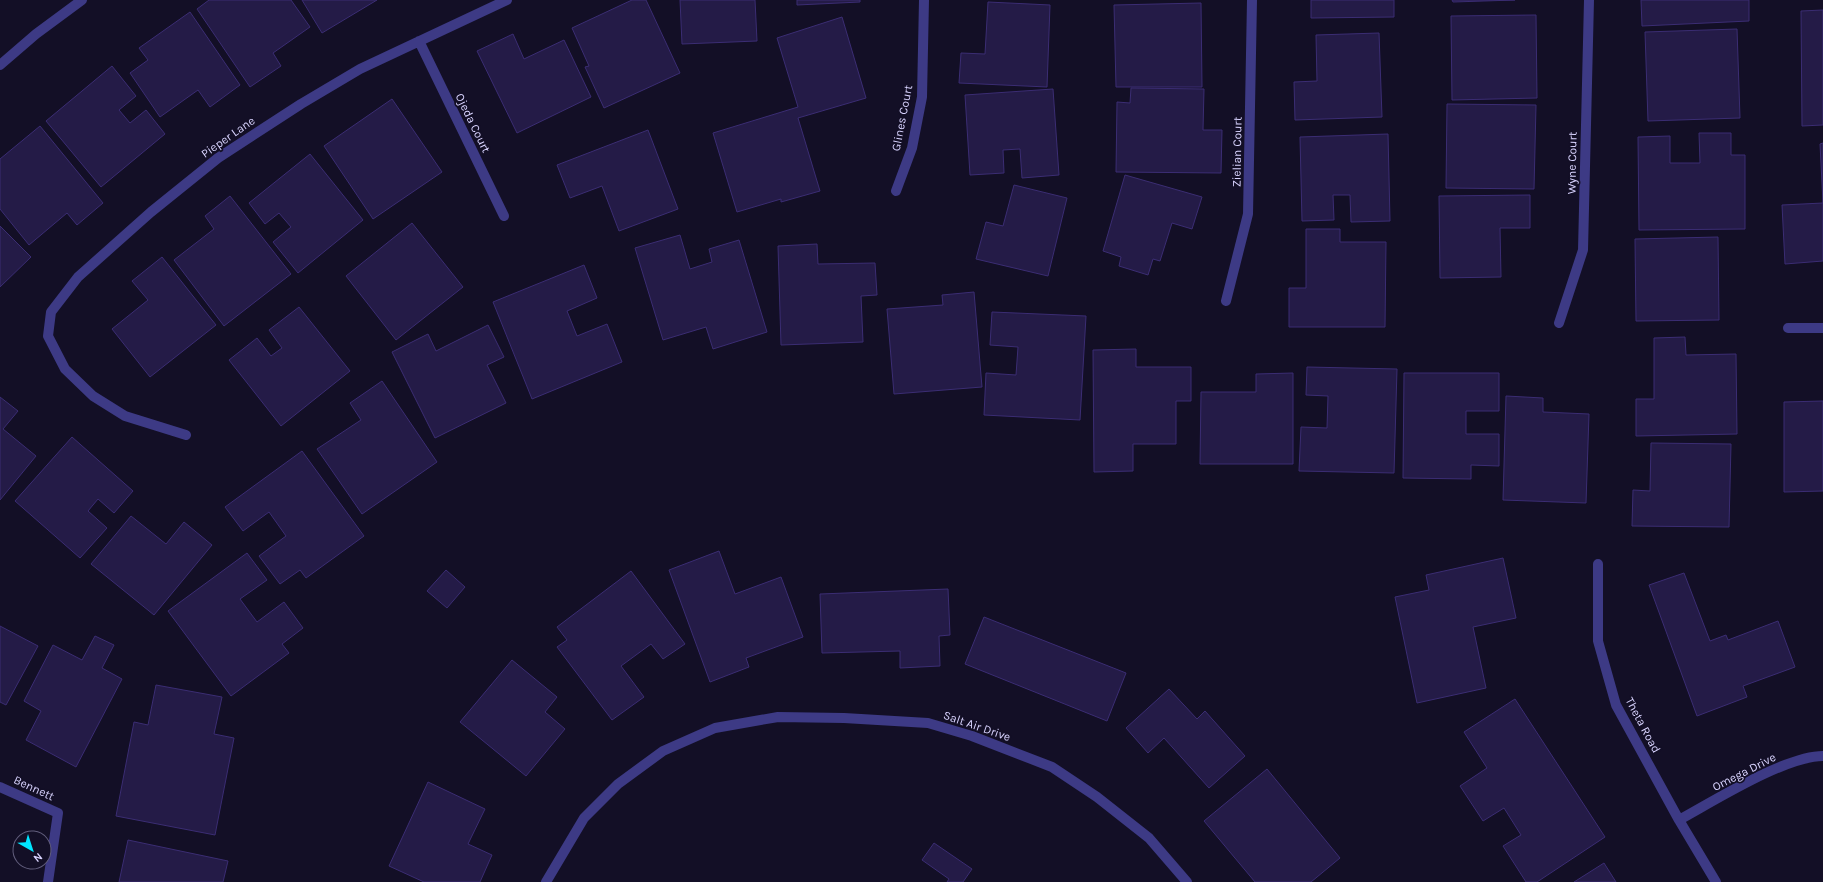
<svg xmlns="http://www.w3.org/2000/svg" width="1823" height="882" viewBox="0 0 1823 882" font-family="Karla,sans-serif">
<rect width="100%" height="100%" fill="#130f26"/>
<path fill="#241b47" stroke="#3b2d73" d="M209,0H291L310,27L273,53L281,66L250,87L197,9Z
M302,0H377L322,33Z
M632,0H646L680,73L604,108L585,67L589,66L572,28Z
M680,0H755L757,41L682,44Z
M797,0H860V2L797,5Z
M1311,0H1394V17L1311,18Z
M1452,0H1515L1453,2Z
M1641,0H1749V21L1642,26Z
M988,2L1050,5L1047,87L959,83L961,53L985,54Z
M1201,3L1202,87H1116L1114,5Z
M1823,10V125L1802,126L1801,11Z
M190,12L240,85L210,107L198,90L160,117L130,73L148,60L139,48Z
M1536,15L1537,98L1452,100L1451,16Z
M842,17L866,98L798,118L820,191L781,202V199L737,212L713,133L798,107L777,38Z
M1737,29L1740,118L1648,121L1645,32Z
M1379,33L1382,117L1295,120L1294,82L1317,81L1316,35Z
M513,34L524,59L564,40L591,97L517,133L477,51Z
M112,66L136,96L119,110L130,123L146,110L165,134L101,187L46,121Z
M1131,88L1204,89L1203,130H1222L1221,173L1116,172L1117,102L1130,103Z
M1053,89L1059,175L1022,178L1020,149L1003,150L1004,173L970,175L965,95Z
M392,99L442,172L373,219L324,146Z
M1447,104L1536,105L1534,189L1446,188Z
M40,126L103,203L77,225L67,213L29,245L0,209V159Z
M648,130L678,209L619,231L602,186L570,198L557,165Z
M1699,133H1731V155H1745V229L1639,230L1638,137L1670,136V163H1700Z
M1388,134L1390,221L1351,222L1350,195H1333L1334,220L1302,221L1300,137Z
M1823,143V261L1785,264L1782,205L1823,203L1820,144Z
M310,154L363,220L298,273L273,242L291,227L279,213L265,224L249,203Z
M1125,175L1202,197L1192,229L1172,223L1160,261L1153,259L1148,275L1119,266L1121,257L1103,251Z
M1014,185L1067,198L1048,276L976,259L986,222L1003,226Z
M1530,195V228H1500L1501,277L1440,278L1439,196Z
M230,196L291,274L224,326L174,260L214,229L205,216Z
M412,223L463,287L396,340L346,276Z
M0,226L31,257L0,287Z
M1306,229H1340V242H1386L1385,327H1289V288H1306Z
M680,235L690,269L712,262L709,249L739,240L767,332L713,349L706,327L663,340L635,248Z
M1718,237L1719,320L1636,321L1635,239Z
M817,244L818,264L875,263L877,295L861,296L863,342L781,345L778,246Z
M162,257L216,325L150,377L112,329L148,300L132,281Z
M584,265L597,298L567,311L577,336L607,324L622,362L532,399L493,302Z
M974,292L982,387L894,394L887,309L943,305L942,295Z
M299,307L350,371L281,426L229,360L257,338L271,356L282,348L269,330Z
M992,312L1086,316L1080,420L984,415L986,373L1016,375L1018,347L990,345Z
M488,325L504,357L487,365L506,403L435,438L392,352L428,334L436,351Z
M1685,337L1686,355L1736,354L1737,434L1636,436V399H1654V338Z
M1136,349V367H1191V401H1176V444H1133V471L1094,472L1093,350Z
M1307,367L1397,369L1394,473L1299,471L1301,427L1327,428L1328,396L1306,395Z
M1293,373V464H1200L1201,392H1256V374Z
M1404,373H1499V411H1466V434H1499V466L1471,465V479L1403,478Z
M382,381L437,462L362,514L317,449L361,420L350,403Z
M1506,396L1543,398V412L1589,414L1586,503L1503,500Z
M0,397L18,411L3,429L36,456L0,500Z
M1823,401V491L1784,492V402Z
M72,437L133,491L114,513L98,499L88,511L107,528L80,558L15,501Z
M1651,443L1731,444L1729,527L1632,526L1633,490L1650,491Z
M302,451L364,536L306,578L300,570L280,584L259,556L286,536L269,512L243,531L225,507Z
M131,516L166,544L184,522L212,545L154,615L91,564Z
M719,551L735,594L781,577L803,637L746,658L749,667L710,682L669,570Z
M247,553L267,580L240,599L257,622L284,602L303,628L282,644L289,653L231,696L168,611Z
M1503,558L1516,618L1473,627L1486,688L1417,703L1395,597L1429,590L1426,575Z
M446,570L465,587L447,608L427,591Z
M631,571L685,644L663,659L651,644L621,666L644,697L612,720L557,647L567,640L557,627Z
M1684,573L1710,641L1726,635L1728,640L1778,621L1795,667L1743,686L1747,697L1697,716L1649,585Z
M948,589L950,635L939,636L940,666L900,668V651L822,653L820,594Z
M984,617L1126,673L1107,721L965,664Z
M0,626L38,646L6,705L0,702Z
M95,636L114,645L102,668L122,679L76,767L26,740L41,711L24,701L53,645L82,660Z
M512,660L557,697L545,712L565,729L526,776L460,722Z
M156,685L222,697L214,734L234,738L215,835L116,816L134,722L148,725Z
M1169,689L1197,719L1205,711L1245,756L1209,788L1164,738L1148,753L1126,728Z
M1515,699L1605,837L1537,882H1526L1503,846L1521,835L1504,808L1483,821L1460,786L1487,768L1464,732Z
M1267,769L1340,858L1311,882H1255L1204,821Z
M428,782L485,809L468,844L492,855L480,882H424L389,866Z
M128,840L228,861L223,882H119Z
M934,843L972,869L963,882H947L949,879L922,860Z
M1604,863L1616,882H1574Z"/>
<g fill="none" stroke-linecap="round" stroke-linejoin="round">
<path stroke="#3d3a85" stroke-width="10" d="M419,41L504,216
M0,65L36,34L82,0
M896,191L912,148L922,97L924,0
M1226,301L1248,214L1252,0
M1559,323L1583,250L1589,0
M1788,328H1823
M186,435L125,416L93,396L65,369L48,336L51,312L78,277L151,212L218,158L301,104L360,69L507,0
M1598,564V641L1616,705L1679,820L1716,882
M0,787L58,813L48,882
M1679,820C1714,801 1785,756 1823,756
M546,882L584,818L618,784L663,751L715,728L778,717L844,718L928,723L972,736L1052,767L1097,797L1149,838L1187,882"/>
</g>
<g text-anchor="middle" stroke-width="3.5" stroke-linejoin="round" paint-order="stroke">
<g font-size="12" fill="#d9d4ff" stroke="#130f26">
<text transform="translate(902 118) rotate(-79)" y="4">Glines Court</text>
<text transform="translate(473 123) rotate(64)" y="4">Ojeda Court</text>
<text transform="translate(228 137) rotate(-35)" y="4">Pieper Lane</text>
<text transform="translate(1237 152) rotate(-89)" y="4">Zielian Court</text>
<text transform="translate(1572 163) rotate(-89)" y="4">Wyne Court</text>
<text transform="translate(1643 725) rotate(62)" y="4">Theta Road</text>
<text transform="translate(977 726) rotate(19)" y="4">Salt Air Drive</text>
<text transform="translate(1744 772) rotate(-27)" y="4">Omega Drive</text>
<text transform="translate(34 788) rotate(25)" y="4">Bennett</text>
</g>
</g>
<g transform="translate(32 850) rotate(141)"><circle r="19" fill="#130f26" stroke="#625e7d"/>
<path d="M0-3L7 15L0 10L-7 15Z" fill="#00e5ff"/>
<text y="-6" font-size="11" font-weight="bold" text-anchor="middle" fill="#d9d4ff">N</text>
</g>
</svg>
